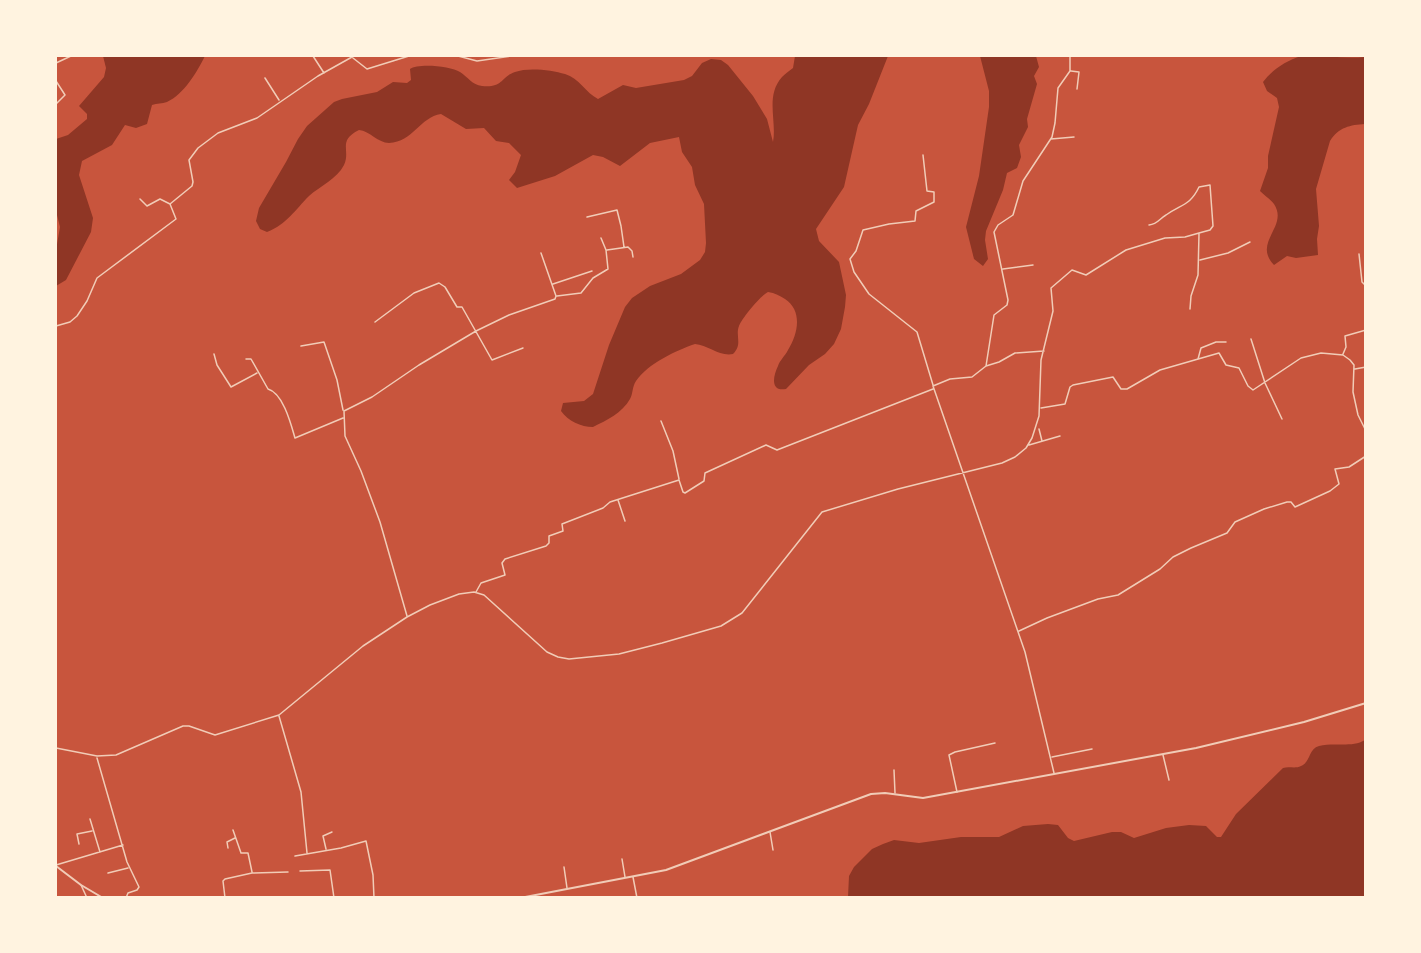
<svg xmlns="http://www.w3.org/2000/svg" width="1421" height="953" viewBox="0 0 1421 953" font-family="'Sofia Sans Condensed',sans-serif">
<rect width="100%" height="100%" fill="#c8553d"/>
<path fill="#8f3625" d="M103,56H205C197,72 184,94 167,102C162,104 157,103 152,105L147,124L136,128L125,125L112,145L82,161L79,175L93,218L91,232L66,280L56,286V250L60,227L56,211V139L68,135L87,119V114L79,106L104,77L106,68Z
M795,56H888L869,104L858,125L844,187L816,229L819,241L839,262L846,295L845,307L841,329L834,344L825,354L809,365L786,389C770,392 773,376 778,366C780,360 785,356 788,350C798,334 803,311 785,299C780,296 775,293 768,292C761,295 742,318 739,326C735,336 743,344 733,354C720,357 708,345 695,344C675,351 649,363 636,381C632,387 633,394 630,399C622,413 607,420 593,427C581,427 568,421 561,411L563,403L584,401L593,394L609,345L625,307L632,298L650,286L681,274L700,260L705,252L706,243L704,204L695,185L692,167L682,152L679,137L650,143L620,166L603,157L593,155L555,176L517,188L509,180L515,172L521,155L509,143L496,141L484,128L466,129L441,114C420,117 413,142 389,143C378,143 370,131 359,130C337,141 351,150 344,165C337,179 320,186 309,196C295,210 287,224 267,232L260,229L256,221L259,208L286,162L298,139L307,126L334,102L342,99L377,92L393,82L407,83L411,80L410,69C418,63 451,66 460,72C468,77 472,85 482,86C504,88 500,77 515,72C528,67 552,70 565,74C579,78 586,93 598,99L623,85L636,88L684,80L692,76L702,63L711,59L721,60L728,65L753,96L767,119L773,142C777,121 765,96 782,77C785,74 789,71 793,68Z
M980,56H1036L1039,67L1034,76L1037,84L1027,119L1028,127L1019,145L1021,157L1017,168L1007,173L1003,190L986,231L985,240L988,259L983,266L974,259L966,227L979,176L989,107V91Z
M1301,56C1323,55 1343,59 1365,57V124C1350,125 1339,127 1330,141L1316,189L1319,226L1317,239L1318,255L1296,258L1287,256L1274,265C1252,242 1289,227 1274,204C1270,199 1264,195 1260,191L1268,168V156L1279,107L1277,98L1267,91L1263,82C1273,69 1286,61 1301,56Z
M1365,740V897H848L849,876L854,867L872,849L883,844L894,840L919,843L961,837H999L1023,826L1048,824L1058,825L1068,838L1074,841L1112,832H1121L1134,838L1166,828L1189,825L1206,826L1217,837H1221L1236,814L1283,768C1289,766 1295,769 1301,766C1311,762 1308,749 1319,746C1334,742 1352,748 1365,740Z"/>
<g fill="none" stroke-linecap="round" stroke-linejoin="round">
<path stroke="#f1ccb7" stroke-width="1.5" d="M313,56L324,73
M458,56L477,61L511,56
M353,58L367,69L409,56
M56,63L71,56
M1071,71L1079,72L1077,89
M265,78L279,100
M56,81L65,95L56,104
M1051,139L1074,137
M923,155L927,191L934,192V202L916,211L915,221L889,224L863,230L856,251L850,259L854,272L869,294L917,332L933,385
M140,199L147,206L160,199L170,204
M587,217L617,210L621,226L624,247
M607,250L628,247L632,251L633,257
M1359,254L1362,282L1366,286
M1200,260L1228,253L1250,242
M1003,269L1033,265
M553,284L592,271
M557,296L581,293L593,278L608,269L606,250L601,238
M1190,309L1191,296L1198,275L1199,234
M375,322L414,293L439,283L445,287L457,307H462L492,360L523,348
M56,326L70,322L77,316L87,301L97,278L176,219L170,204L192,186L193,182L189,160L198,148L218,133L257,118L318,76L352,57
M1251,339L1265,383L1282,419
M301,346L324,342L337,380L343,410
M214,354L217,365L231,387L257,373
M1343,354L1346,347L1345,336L1366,330
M246,359H251L268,389C283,393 291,424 295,438L343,418
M1198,359L1201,348L1216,342H1226
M986,366L999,362L1015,353L1044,351
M1355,369L1366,367
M1041,408L1065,404L1070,387L1073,385L1113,377L1121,389H1127L1160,370L1219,353L1226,365L1239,368L1248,386L1253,390L1301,358L1321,353L1343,355L1350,360L1354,365L1353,392L1358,415L1366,431
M661,421L673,451L679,479
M1039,429L1042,441
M1029,445L1060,436
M618,500L625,521
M476,592L481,583L505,575L502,563L505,559L546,546L549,543V536L563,531L562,524L603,508L610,502L679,480L683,492L685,493L704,481L705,473L766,445L777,450L933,389
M407,616L380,522L361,471L345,436L344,411L372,397L419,365L476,331L509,315L555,299L556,296L541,253
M1019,631L1047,618L1098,599L1118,595L1160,569L1173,557L1191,548L1227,533L1235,522L1264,509L1287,502H1291L1295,507L1330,491L1339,484L1335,469L1349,467L1366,456
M279,716L301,792L307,853
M56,748L97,756L116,755L183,726H189L215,735L279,715L363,646L407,617L430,605L459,594L474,592L484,595L547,652L558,657L569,659L619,654L662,643L721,626L742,613L822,512L898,489L1002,463L1015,457L1026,448L1032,438L1039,416L1041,360L1053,311L1051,288L1072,270L1086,275L1126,250L1165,238L1185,237L1199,233L1210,230L1213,226L1210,185L1199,187C1190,206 1181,204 1166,215C1159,219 1158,224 1149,225
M1163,755L1169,780
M1052,757L1092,749
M97,758L127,862L139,887L137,890L128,893L126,898
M894,770L895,793
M1054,773L1025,652L933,386L950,379L972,377L986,366L994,315L1007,305L1008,300L994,232L998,225L1013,215L1023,181L1052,137L1055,123L1058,88L1070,71V56
M957,792L949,755L955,752L995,743
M90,819L100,852
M233,830L241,853H248L252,872
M770,832L773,850
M79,844L77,834L92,831
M228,848L227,842L235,838
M326,849L323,836L332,832
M295,856L341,848L366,841L373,875L374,898
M622,859L625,877
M56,865L123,845
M564,867L567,888
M300,871L330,870L334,898
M108,873L128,868
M633,877L637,898
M81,885L87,898
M225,898L223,881L225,879L252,873L288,872"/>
<path stroke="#f1ccb7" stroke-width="2" d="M56,866L81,885L103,898
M520,898L666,870L871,794L885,793L923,798L1196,748L1304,722L1366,703"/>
</g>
<rect width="1421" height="953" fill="none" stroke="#fff3e0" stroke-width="114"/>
</svg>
